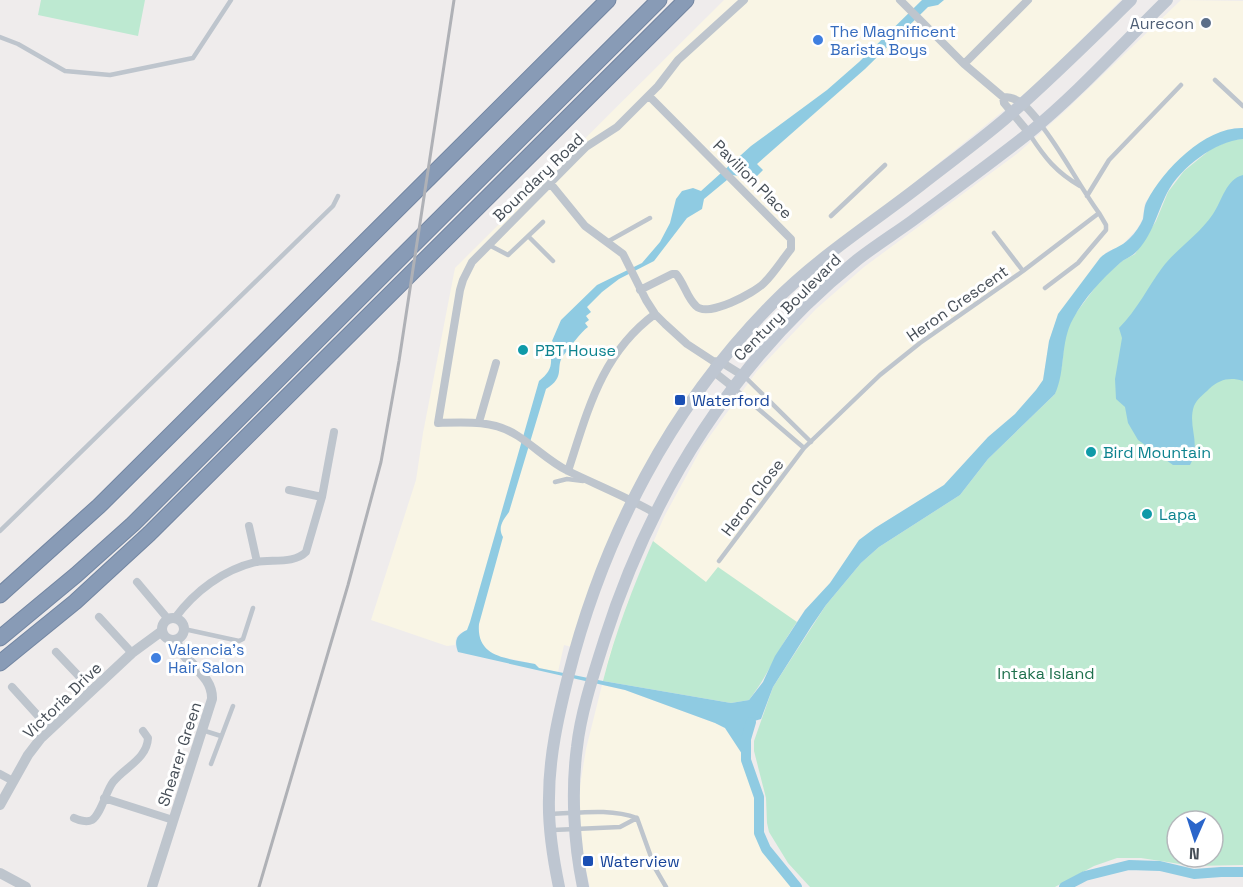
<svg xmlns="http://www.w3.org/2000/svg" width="1243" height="887" viewBox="0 0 1243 887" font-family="'Space Grotesk',sans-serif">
<rect width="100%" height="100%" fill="#efecec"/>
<path fill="#f9f5e5" d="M724,0H1121L1039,82L893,200L817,257L670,426L572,647L564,645L558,672L539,668L535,664L497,656L488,651L481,644L478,636L467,630L460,633L456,638L455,645L447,646L371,620L416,480L423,433L455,268Z
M1181,0L1243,1V128H1234L1162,178L1145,203L1142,220L1137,229L1120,247L1108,251L1100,258L1059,314L1049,341L1043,381L1036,390L1015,414L988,437L944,485L875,528L859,540L830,583L805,610L791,630L603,681L609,656L627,604L664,517L702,447L757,371L816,309L864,267L1018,153L1064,112Z
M602,685L625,690L715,723L725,728L746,760L759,797V833L766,849L797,887H590L584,862L580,822L579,792L586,749Z"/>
<path fill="#bde9d1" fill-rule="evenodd" d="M41,0H145L138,36L38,15Z
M1243,139V865L1193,866L1141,858H1117L1094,866L1055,887H810L788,863L769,832L767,823L766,798L754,751V741L773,687L826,605L861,563L879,547L960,495L988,459L1055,394L1062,365L1065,334L1073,317L1100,281L1122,261L1135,254L1156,221L1168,192L1184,171L1211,149L1231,140ZM1177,821H1213V857H1177Z
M653,541L706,582L718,567L797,622C779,647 768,676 749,700L731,703L603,681C615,633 633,587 653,541Z"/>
<path fill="#8fcbe2" d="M922,0H944L938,5L928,7L865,69L757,164L763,170L754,179L733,175L704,199L702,209L687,218L654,261L619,279L602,292L587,307L591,312L586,316L589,320L585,323L588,327C581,332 569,348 563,356C555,367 566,377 546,389L509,512C504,519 497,527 503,537L479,624C476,659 509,658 535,664L539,668L603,681L731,703L749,700L763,682L775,656L805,610L830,583L859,540L875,528L944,485L988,437L1015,414L1036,390L1043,380L1049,341L1058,314L1100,258C1109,249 1121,248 1130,238C1135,233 1140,226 1143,219C1144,213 1144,206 1147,201C1164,169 1205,127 1243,128V139C1214,142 1181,167 1167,193C1157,213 1152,237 1135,253C1131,257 1124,259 1120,263C1102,279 1084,298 1073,319C1060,342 1066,370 1055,394L988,459L960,495L879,547L861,563L826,605L811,627L773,687L761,719L751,722L746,739V760L725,728L715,723L625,690L458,652C454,641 456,635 467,630L470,622L539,381C550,372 553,366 550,351L556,345L552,341L561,320L597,285L642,263L660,242L670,223L676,199L682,191L693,188L701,191L751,146L827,90L859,62Z
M1243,175V381C1230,377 1220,379 1209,389C1204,394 1197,399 1194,406C1187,426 1202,444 1190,465H1173L1138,440L1128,423L1125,407L1116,399L1115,379L1122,338L1119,328C1137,310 1148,287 1162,268C1177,248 1199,235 1213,214C1222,201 1226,179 1243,175Z"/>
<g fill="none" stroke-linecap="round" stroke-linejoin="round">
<path stroke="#8fcbe2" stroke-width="10" d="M751,722L746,739V760L759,797V833L766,849L797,887
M1064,887L1085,876L1129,865L1160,866L1194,874L1221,872H1243"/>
<g stroke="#7386a2" stroke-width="17">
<path id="motorway" d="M0,595L99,506L608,0
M0,638L76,575L133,524L659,0
M0,663L75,602L149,534L686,0"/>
</g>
<path stroke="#bec5cd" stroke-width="4.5" d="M0,37L18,44L65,71L110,75L193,58L231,0
M1215,80L1243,106
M1030,135C1045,158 1056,172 1080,186
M1087,196L1109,160L1181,85
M831,216L885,165
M994,233L1023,271
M528,236L553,261
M607,242L650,218
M489,245L508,255L543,222
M1045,288L1078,263L1106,230V225L1099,213
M744,376L811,442
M734,388L804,448
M555,482L567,479L583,481
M0,531L333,206L338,196
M719,561L804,448L880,375L920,343L1023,271L1099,213C1078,184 1063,153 1041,125
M184,629L239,641L243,639L253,608
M202,730L221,736
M211,764L233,706
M551,814C579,813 610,808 637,818
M637,818L655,868L666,887
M553,830L620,827L637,818"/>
<path stroke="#bec5cd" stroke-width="8" d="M900,0L964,64L1003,97L1004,103L1029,133
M964,64L1028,0
M1003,97C1021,97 1029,110 1040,123
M550,183L585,226L623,254L646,300L655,314L665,324L687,344L713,361L721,362L742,375
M640,290L672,274H676C684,283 687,298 696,306C708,318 754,293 764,283C774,273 782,260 791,249V239L649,96
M714,367V372L733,387
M479,422L496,363
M568,471C588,410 601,354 655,314
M289,490L322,497
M655,513C627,497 597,485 568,471C550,462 535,447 518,436C494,420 465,422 438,423L460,290L463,280L472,262L574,159L586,147L617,127L658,86L678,60L744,0
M249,526L257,562
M137,582L168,619
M99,617L132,653
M175,618C195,591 223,570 256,562C272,559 294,564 306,552L322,497L334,432
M56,652L92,690
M12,687L50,729
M0,774L13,781
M104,798L173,820
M74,818C79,820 86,823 92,820C101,814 106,791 113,782C125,767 147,759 148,738L143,731"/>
<path stroke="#bec5cd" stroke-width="10" d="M162 629a11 11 0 1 1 22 0a11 11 0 1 1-22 0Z
M0,805L28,755L41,738L132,653L162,631
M0,873L26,887
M152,887L212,699C213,673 182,663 176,640"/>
<path stroke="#bec6d1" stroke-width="12" d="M559,887C553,858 548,828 549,798C549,757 558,717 568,677C603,537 671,406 773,303C817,258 871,224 921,185C949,163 978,142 1005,119C1049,81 1090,40 1131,0
M583,887C574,844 571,791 577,747C581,711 594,673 605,638C652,491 736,357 857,260C875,246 894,234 912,221C951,192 991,163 1029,133C1078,93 1122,44 1167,0"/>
<use href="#motorway" stroke="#889bb6" stroke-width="15"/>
<path stroke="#afb1b6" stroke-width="3" d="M259,887L348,585L381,462L399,361L454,0"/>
</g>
<circle fill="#5c6f8a" stroke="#fff" stroke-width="2" cx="1206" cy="23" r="6"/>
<g fill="#3f7fe0" stroke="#fff" stroke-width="2">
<circle cx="818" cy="40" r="6"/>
<circle cx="156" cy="658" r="6"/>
</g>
<g fill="#0f9aa8" stroke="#fff" stroke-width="2">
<circle cx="523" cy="350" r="6"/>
<circle cx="1091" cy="452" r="6"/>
<circle cx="1147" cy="514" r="6"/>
</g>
<g fill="#1a4fb4" stroke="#fff" stroke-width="2">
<rect x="674" y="394" width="12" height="12" rx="3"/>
<rect x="582" y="855" width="12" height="12" rx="3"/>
</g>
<g text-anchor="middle" stroke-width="6" stroke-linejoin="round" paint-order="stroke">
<g font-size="16" fill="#4e5e75" stroke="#fff" text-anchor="end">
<text x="1194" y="29">Aurecon</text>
</g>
<g font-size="16" fill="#366cbe" stroke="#fff" text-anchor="start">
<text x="830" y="37">The Magnificent<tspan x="830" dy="18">Barista Boys</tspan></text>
<text x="168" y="655">Valencia's<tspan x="168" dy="18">Hair Salon</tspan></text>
</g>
<g font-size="16" fill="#464e57" stroke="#fff">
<text transform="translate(538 177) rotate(-44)" y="6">Boundary Road</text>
<text transform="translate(753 179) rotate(45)" y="6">Pavilion Place</text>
<text transform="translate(957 303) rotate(-35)" y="6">Heron Crescent</text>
<text transform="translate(787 307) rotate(-45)" y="6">Century Boulevard</text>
<text transform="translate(752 497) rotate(-53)" y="6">Heron Close</text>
<text transform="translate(62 700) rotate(-44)" y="6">Victoria Drive</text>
<text transform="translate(179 754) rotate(-72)" y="6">Shearer Green</text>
</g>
<g font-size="16" fill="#0d838f" stroke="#fff" text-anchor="start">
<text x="535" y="356">PBT House</text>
<text x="1103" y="458">Bird Mountain</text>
<text x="1159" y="520">Lapa</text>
</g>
<g font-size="16" fill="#164399" stroke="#fff" text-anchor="start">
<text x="692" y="406">Waterford</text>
<text x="600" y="867">Waterview</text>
</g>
<g font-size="16" fill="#1f704d" stroke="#fff">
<text x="1046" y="679">Intaka Island</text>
</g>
</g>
<g transform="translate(1195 839) rotate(183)"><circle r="28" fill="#ffffff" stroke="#b5b8bc" stroke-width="1.5"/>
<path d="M0-4.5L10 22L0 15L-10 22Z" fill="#2a65ca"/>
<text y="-9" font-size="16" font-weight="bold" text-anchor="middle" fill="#464e57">N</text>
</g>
</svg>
